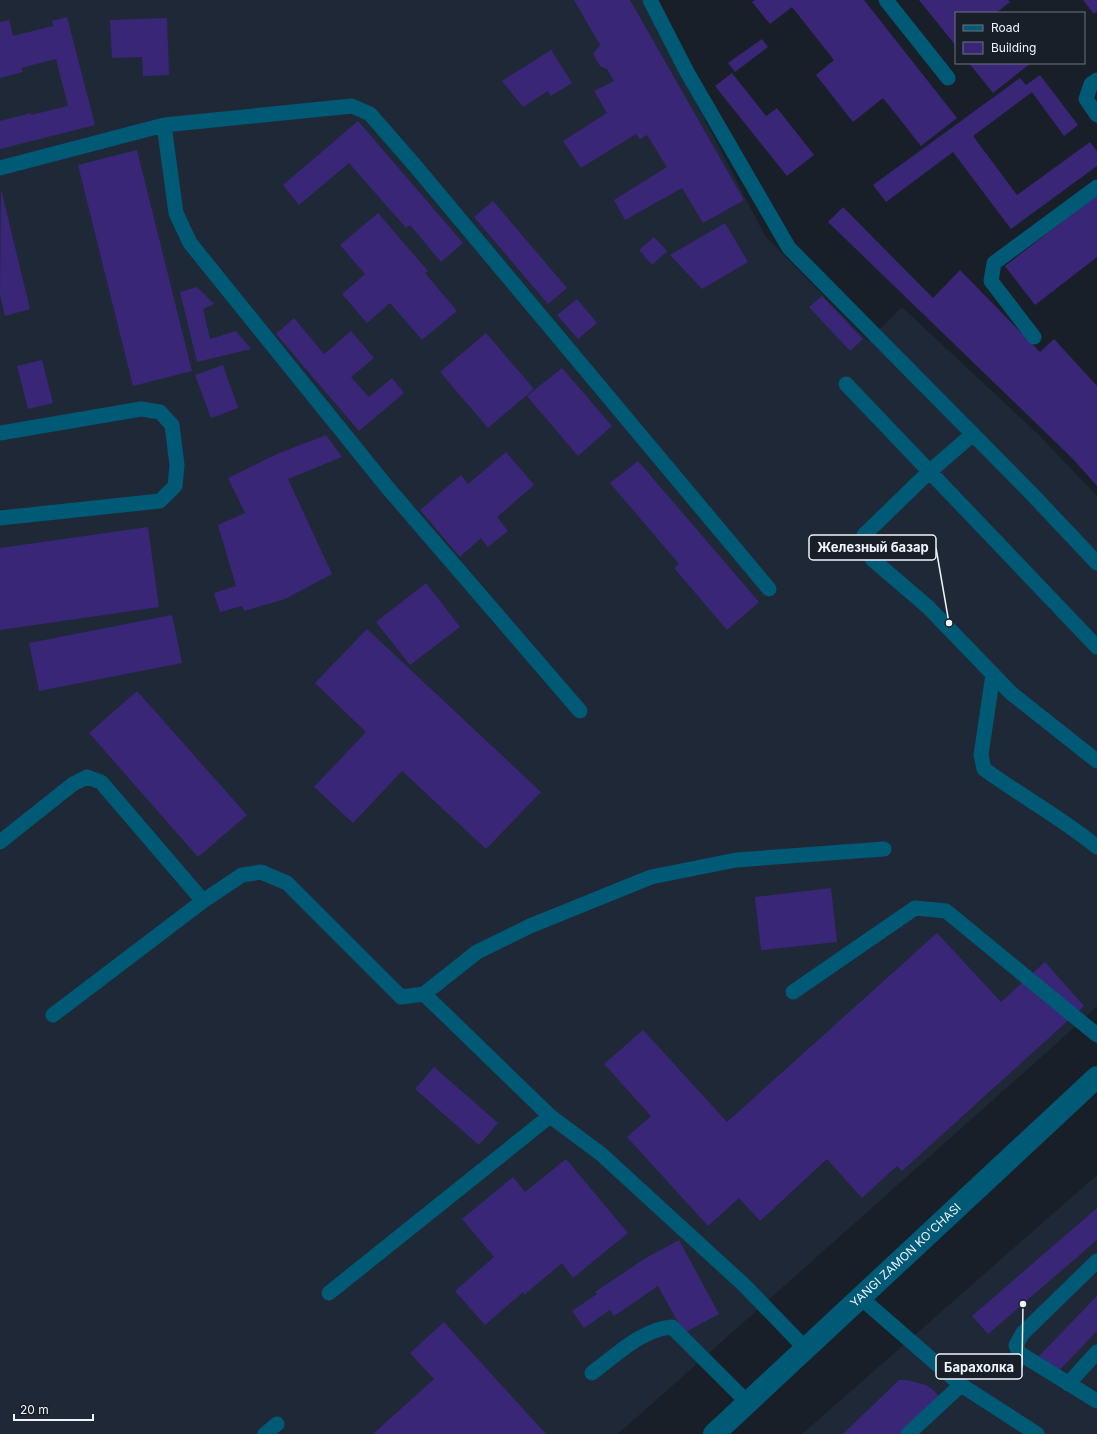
<svg xmlns="http://www.w3.org/2000/svg" width="1097" height="1434" viewBox="0 0 1097 1434" font-family="Inter,sans-serif">
<rect width="100%" height="100%" fill="#191f28"/>
<path fill="#1f2836" d="M0,0H643L765,236L868,341L902,307L1039,435L1097,496V1006L1067,1034L618,1434H0Z
M1097,1175V1434H802Z"/>
<path fill="#3a2676" d="M574,0H630L744,200L703,223L682,188L625,220L614,200L667,167L647,135L640,139L636,134L581,168L563,141L607,113L594,91L614,81L607,69L600,66L593,54L600,45Z
M755,0H864L957,118L921,146L883,98L853,122L816,75L834,60L792,7L770,24L752,2Z
M919,0H1008L1010,2L996,13H956V46Z
M1083,0H1097V11L1094,14Z
M67,17L95,125L0,149V121L31,113V115L68,106L56,59L21,68L23,72L0,78V22L9,20L13,36L53,26L52,21Z
M167,18L169,75L143,76L142,57L112,58L110,20Z
M762,39L768,47L735,72L728,63Z
M551,50L572,83L551,96L548,91L523,107L502,81Z
M969,63H1031L993,93Z
M732,73L766,116L777,108L814,155L787,176L715,86Z
M1040,75L1078,125L1064,136L1032,92L973,136L1017,195L1090,142L1097,151V166L1011,229L953,152L886,202L873,185L1020,78L1026,85Z
M358,121L463,243L441,262L410,225L406,228L349,163L299,205L283,185Z
M137,150L192,371L133,386L78,165Z
M1,189L30,309L5,316L0,295Z
M1097,195V257L1035,305L1005,266Z
M493,201L567,288L548,304L474,217Z
M843,207L933,298L960,270L1040,352L1054,339L1097,386V486L1073,459L828,222Z
M378,213L428,271L425,273L457,311L422,340L390,303L367,323L342,294L365,274L340,245Z
M725,223L748,262L702,289L670,255Z
M654,237L667,251L652,265L639,250Z
M197,287L214,304L203,309L210,339L236,331L251,349L197,362L180,292Z
M822,296L863,339L850,351L809,307Z
M577,299L597,323L578,339L557,315Z
M294,318L324,354L351,331L374,358L351,377L369,397L392,378L404,393L359,431L276,334Z
M486,333L534,389L488,428L440,372Z
M42,360L53,403L28,409L17,366Z
M223,365L238,408L211,418L195,375Z
M562,368L612,426L578,456L527,396Z
M326,435L342,457L288,479L332,574L285,599L244,611L242,606L220,612L214,593L236,586L218,525L245,513L228,478L277,454Z
M506,452L534,485L497,517L508,531L488,547L481,538L460,557L420,510L461,475L468,484Z
M638,461L759,602L727,630L674,568L679,564L610,483Z
M148,527L159,607L0,630V548Z
M426,583L460,627L410,665L376,622Z
M172,615L182,663L39,691L29,643Z
M367,629L541,792L486,849L402,771L353,823L314,787L366,732L315,683Z
M137,691L247,815L198,857L89,733Z
M831,888L837,942L761,950L755,897Z
M937,933L1001,1002L1045,962L1084,1006L902,1171L897,1166L862,1198L827,1159L760,1221L739,1198L708,1226L627,1137L651,1116L604,1064L643,1030L727,1122Z
M434,1067L498,1123L479,1145L415,1089Z
M566,1159L628,1233L573,1278L562,1263L524,1295L523,1292L485,1325L455,1291L494,1257L462,1219L513,1177L525,1192Z
M1097,1208V1240L988,1334L972,1316Z
M679,1240L719,1314L684,1333L658,1286L614,1316L610,1310L584,1328L572,1311L597,1294L595,1292L644,1259Z
M1097,1296V1331L1055,1375L1038,1357Z
M444,1322L546,1434H373L434,1379L410,1353Z
M899,1380H907L926,1385L932,1389L941,1398L903,1434H843Z"/>
<g fill="none" stroke-linecap="round" stroke-linejoin="round">
<path stroke="#005975" stroke-width="15" d="M650,0L687,72L789,248L1030,492L1097,563
M886,0L948,78
M1097,80L1091,84L1086,99L1097,115
M164,125L352,106L370,114L417,168L769,589
M0,168L164,125L176,213L190,243L387,487L580,711
M1034,337L991,281L994,263L1097,187
M846,384L1097,647
M0,433L141,409L160,412L172,425L177,465L175,486L160,501L0,518
M973,434L929,472L864,535L872,559L928,607L1011,693L1097,761
M993,674L981,755L984,769C1021,796 1062,818 1097,847
M0,842L73,784L87,777L101,782L203,901
M793,992L915,908L946,911L1097,1035
M424,994L477,952L530,926L651,877L736,860L884,849
M53,1015L203,901L242,875L261,872L287,883L401,997L424,994L550,1116L601,1154L744,1285L805,1348
M1097,1261L1023,1333L1016,1345L1019,1353L1097,1401
M329,1293L550,1116
M861,1298L961,1385L1037,1434
M592,1373C615,1356 642,1329 672,1327L748,1403
M1068,1384L1097,1352
M265,1434L277,1424
M908,1434L961,1385"/>
<path stroke="#005975" stroke-width="22" id="s1" d="M714,1434L1097,1077"/>
</g>
<g text-anchor="middle" stroke-width="3" stroke-linejoin="round" paint-order="stroke">
<g font-size="12" fill="#eff3fa" stroke="#191f28">
<text dy="4" stroke="none"><textPath href="#s1" startOffset="262">YANGI ZAMON KO'CHASI</textPath></text>
</g>
</g>
<path fill="none" stroke="#eff3fa" stroke-width="1.5" d="M949 623L936 548M1023 1304L1022 1367"/>
<g fill="#eff3fa" stroke="#191f28" stroke-width="1.5">
<circle cx="949" cy="623" r="4"/>
<circle cx="1023" cy="1304" r="4"/>
</g>
<g fill="#191f28" stroke="#eff3fa" stroke-width="1.5">
<rect x="809" y="535" width="127" height="25" rx="4"/>
<rect x="936" y="1354" width="86" height="25" rx="4"/>
</g>
<g font-size="13" text-anchor="middle" font-weight="bold" fill="#eff3fa">
<text x="873" y="552">Железный базар</text>
<text x="979" y="1372">Барахолка</text>
</g>
<rect x="955" y="12" width="130" height="52" fill="#191f28" stroke="#6f747c"/>
<rect x="963" y="25" width="20" height="6" fill="#005975" stroke="#6f747c"/>
<text x="991" y="32" font-size="12" fill="#eff3fa">Road</text>
<rect x="963" y="42" width="20" height="12" fill="#3a2676" stroke="#6f747c"/>
<text x="991" y="52" font-size="12" fill="#eff3fa">Building</text>
<path d="M14 1414v6h79v-6" fill="none" stroke="#eff3fa" stroke-width="2"/>
<text x="20" y="1414" font-size="12" fill="#eff3fa" stroke="#191f28" stroke-width="3" paint-order="stroke">20 m</text>
</svg>
